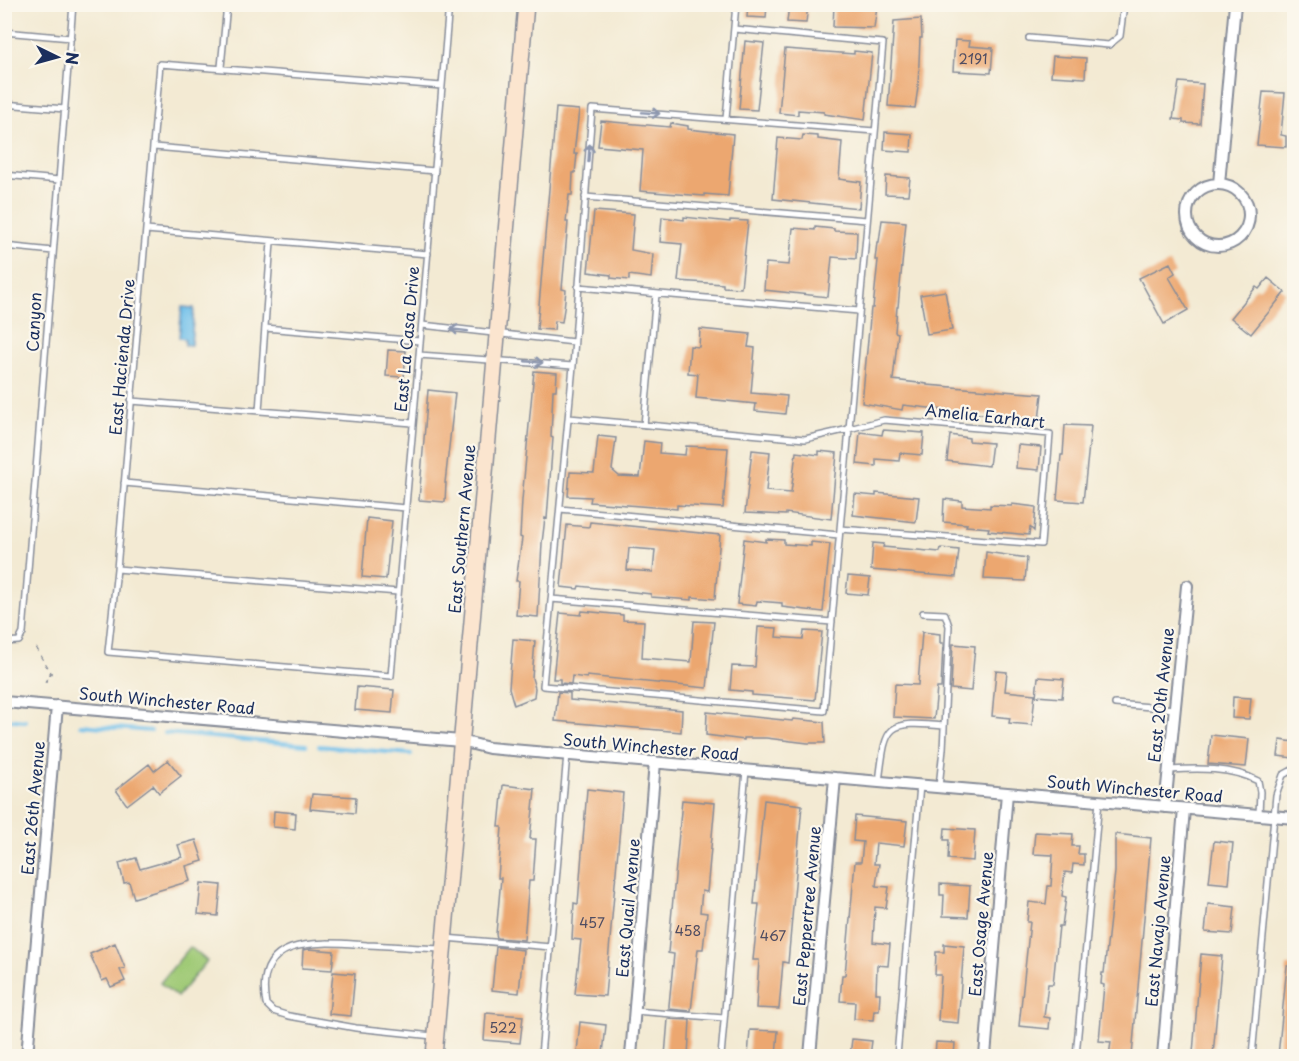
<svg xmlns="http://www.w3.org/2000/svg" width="1299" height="1061" viewBox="0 0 1299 1061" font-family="'Playpen Sans',sans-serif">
<rect width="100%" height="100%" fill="#fbf7ec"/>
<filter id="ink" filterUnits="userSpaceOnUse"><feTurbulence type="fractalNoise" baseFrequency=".0167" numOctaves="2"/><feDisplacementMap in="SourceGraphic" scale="12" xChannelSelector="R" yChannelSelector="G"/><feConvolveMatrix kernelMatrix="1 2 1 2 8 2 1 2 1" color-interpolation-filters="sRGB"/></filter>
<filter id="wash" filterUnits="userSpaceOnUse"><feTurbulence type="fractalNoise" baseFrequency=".008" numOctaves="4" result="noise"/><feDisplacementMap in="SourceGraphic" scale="24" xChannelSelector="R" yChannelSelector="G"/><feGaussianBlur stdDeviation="1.35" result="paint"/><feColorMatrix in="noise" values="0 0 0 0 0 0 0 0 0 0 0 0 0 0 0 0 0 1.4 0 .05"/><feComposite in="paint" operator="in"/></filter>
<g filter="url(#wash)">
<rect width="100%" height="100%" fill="#f3ead3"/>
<path fill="#a0ca77" stroke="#5e7c6a" stroke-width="1.5" d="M190,947L207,961L177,997L160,983Z"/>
<path fill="#6ebfea" stroke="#4477a4" stroke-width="1.5" d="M182,307L194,308L191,345H185V339L179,338Z"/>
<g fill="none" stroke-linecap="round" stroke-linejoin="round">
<path stroke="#6ebfea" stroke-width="4" d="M4,719L25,721
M81,725L151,731
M165,733L306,745
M319,746L411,754"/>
</g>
<g id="blocks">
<path fill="#eca770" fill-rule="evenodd" d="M748,4H767L766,18L747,17Z
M789,4H808L806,23L787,22Z
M834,4L877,6L874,28L833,27Z
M921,19L922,38H920L918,87L915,108L888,106L894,21Z
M955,40L970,41L969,46L993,48L991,73L953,71Z
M745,41L764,43L757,110L739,109Z
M785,49L854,54V51L872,53L865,120L824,114V112L798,110V115L779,113Z
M1053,56L1086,58L1085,78L1051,76Z
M1179,82L1203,84L1200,124L1183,123V120L1173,119Z
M1263,92L1285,93L1281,135L1286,136V147L1257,145Z
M556,108L579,110L574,154H577L575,173H573L572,195H569L566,222H568L562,289L566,290L564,309L562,322L555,321L554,330L537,329Z
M601,121L670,127L671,123L688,126V129L733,134L728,196L704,194V196L640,191L643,150L598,146Z
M885,132L912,134L911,152L884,150Z
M803,135L818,136V139L842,142L839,179L861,182L859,208L773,199L778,138L802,140Z
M886,176L910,178L908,195L885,194Z
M594,211L634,214L631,250L653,254L651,278L629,275V280L611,278V275L588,272Z
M662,217L684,220V217L730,222V220L748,221L741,288L723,287V284L678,281L682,244L660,242Z
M882,220L906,222L898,307H897L895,332L898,333L893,380L927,384V385L1042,394L1039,420L971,413V416L951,414V411L929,408L903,405L902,410L862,403L871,308H873L878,260H875L877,242H879Z
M815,227L834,229V231L857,232L856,259L832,257L828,297L764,290L766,263L789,265L793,228L815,230Z
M1170,263L1175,273L1169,277L1188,310L1164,324L1139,278Z
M1268,278L1285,292L1251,334L1231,318L1256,287L1259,289Z
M945,291L952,330L927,334L920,295Z
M700,329L750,334L748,347L755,348L751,393L787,396L785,414L755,411L756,404L696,398L698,374L688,373L690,346L699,347Z
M388,350L406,351L404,377L386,376Z
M534,371L557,373L556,390H553L551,437L553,438L547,519L545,518L542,543L538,617L516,615L519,581H516L522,538L520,537L522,500Z
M428,390L455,393L445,483H446L445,502L419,500Z
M1065,425L1091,426L1083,502L1057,500L1061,455H1063Z
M883,430L924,433L922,455L900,453L899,461L876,459V466L857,464L860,432L882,435Z
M950,435L969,438V441L992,443L989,466L947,461Z
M598,436L616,438L612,470L619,476L640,477L644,441L660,443L659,453L685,455L686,446L728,448L723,508L677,505V509L590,502L591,497L568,496L570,472L594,473Z
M1018,445L1041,447L1039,470L1016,468Z
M752,450L770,452L766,491L791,493L796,452L819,455V451L837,453L831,519L786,513V515L745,513Z
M876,493L919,497L916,522L853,515L855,494L876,496Z
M944,499L962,501V506L990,508V505L1012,506V504L1036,507L1034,531L1030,527L1029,535L988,531L989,528L966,526L967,524L943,522Z
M367,518L392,521L386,579L362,577Z
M590,522L720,535L715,599L692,597V600L651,597V594L579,586L578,589L561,587L567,525L589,527ZM629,548L655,550L653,572L627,570Z
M744,539L766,542V539L784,540V544L811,546V542L830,544L823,612L782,607V603L757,601L756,606L737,604Z
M873,543L884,544L883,547L940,552L941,548L959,550L956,577L871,570Z
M986,552L1027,558L1025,581L984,579Z
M848,576L870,578L868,595L846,593Z
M582,611L623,615V620L644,621L642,658L691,662L694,621L714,622L707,688L587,676V678L572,676L571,684L560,683V679H553L560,613L581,615Z
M758,627L777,628L776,637L803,639L804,631L822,632L815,700L752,695V692L730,690L732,666L755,667Z
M922,632L940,634V643H943L941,688H937L934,719L893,717L895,684L918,685Z
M513,639L535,641L532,678L535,688L534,697L514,705L509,688Z
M953,644L975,646L971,691L951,689Z
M996,671L1007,672L1005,691L1035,694L1032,725L1009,723L1010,718L992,716Z
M1038,677L1064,679L1062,698L1036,696Z
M357,687L394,690L392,713L355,710Z
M558,692L570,693V700L682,710L681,732L555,721Z
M1233,697L1251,698L1249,719L1232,718Z
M707,712L792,721L793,719L824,722L825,743H808L766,738H744V740L706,735Z
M1211,735L1249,739L1246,767L1208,764Z
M1280,740L1294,742L1293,758L1278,756Z
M168,760L181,776L159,793L153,785L127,805L116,790L149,764L154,771Z
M503,785L535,789L530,839H536L533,881H529L524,940L497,938L496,934L501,878H498L502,827H499Z
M587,789L623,793L605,996L575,994L581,940L572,939L574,903L578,904Z
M312,794L356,797L355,813L310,809Z
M682,800L715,803L707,892L702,891L700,912L707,913L703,949H698L691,1011L669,1009V1005L674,954L668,953Z
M764,800L802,805L788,963L783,962L779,1009L756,1008L759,960H753L759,904H754Z
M274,811L296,813L295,829L273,827Z
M855,816L907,821L904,846L876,843L874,864H879L876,886L889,887L886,908L875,907L873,942L890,944L888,966L877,965L876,993H880L879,1011H874L873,1020L854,1019L855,1002L840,1001L842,975H845L855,862H861L863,842L853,841Z
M945,828L975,830L973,861L948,859L949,840H944Z
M1035,832L1073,834L1072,846H1079L1078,854H1084V865L1073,864L1072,873L1065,872L1062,896L1066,897L1062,926H1059L1053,984H1048L1044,1017L1050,1018L1049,1029L1019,1026L1030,922H1027L1029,902L1046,904L1048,886H1051L1053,855L1033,854Z
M1115,834L1151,838L1132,1056H1109L1111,1042L1099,1041L1104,985L1101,984L1102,973H1104L1115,872Z
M196,840L203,861L186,866L190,881L134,898L129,882L124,883L119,863L136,858L140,869L182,857L178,845Z
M1214,841L1233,843L1229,884L1209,882Z
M201,883L221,885L218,916L198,914Z
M940,884L970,886L968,917L943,916L944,895H940Z
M1208,904L1235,907L1232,934L1205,932Z
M115,943L125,968L120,970L125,981L111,987L107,979L102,981L90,954Z
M944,944L964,946L958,1023L938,1021L941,975H935L936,952H944Z
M496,947L523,950L519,993L492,990Z
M309,949L334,951L332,970L302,968L303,950Z
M1201,954L1222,956L1213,1055L1193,1053Z
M1287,966H1294V1056H1278Z
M333,972L355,974L351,1016L329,1014Z
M486,1013L523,1016L520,1043L484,1040Z
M668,1019L690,1020L688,1056H665Z
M580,1022L606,1025L603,1054L577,1052Z
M750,1030L778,1031L776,1056H748Z
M852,1039L872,1041L870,1056H850Z
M936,1042L955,1043L954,1056H935Z"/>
</g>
</g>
<g filter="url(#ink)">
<use href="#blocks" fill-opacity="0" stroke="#878c98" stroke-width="1.5"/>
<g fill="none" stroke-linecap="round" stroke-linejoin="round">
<g stroke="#878c98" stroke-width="8">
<path id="lane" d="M734,29L883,43L849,429L884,420L1050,434L1041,544L840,529L824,711L543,686L573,366L592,109L875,131
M4,32L71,38
M1029,38L1109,45L1120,36L1124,4
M221,67L227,4
M442,86L160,64L117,569L108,652L391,676C411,452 430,229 449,4
M4,104L65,109
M726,119L736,4
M154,147L435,171
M4,175L59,180
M585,197L867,220
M146,230L428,254
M4,246L53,251
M578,287L859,311
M422,325L574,342
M265,328L420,341
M419,355L573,366
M131,401L413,423
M259,411L271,242
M569,418L805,439L849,429L840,529
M644,425L656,294
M124,483L406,508
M560,509L839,535
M117,569L398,592
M551,599L832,622
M923,613L945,614L949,626L943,749L939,787
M4,642L19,641L23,633L73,4
M1115,704L1175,709
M1169,770C1197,768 1232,767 1258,781L1260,792L1259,814
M879,782C886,726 884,720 944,726
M445,938L551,947
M634,1011L724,1018
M433,1036L356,1028L289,1016L273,1011L266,1004C253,934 320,942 367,945C392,946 417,948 442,949
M541,1056L567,754
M721,1056L746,770
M897,1056L920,785
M1076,1056L1099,801
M1252,1056L1276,795L1283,775L1294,769"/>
</g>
<g stroke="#878c98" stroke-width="14">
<path id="street" d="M1219,184L1235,4
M1187 215a31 31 0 1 1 62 0a31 31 0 1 1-62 0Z
M4,702L461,741L489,748L1294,818
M1165,807L1187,586
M27,1056L57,706
M631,1056L655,762
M810,1056L835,778
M985,1056L1007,793
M1163,1056L1184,809"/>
</g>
<g stroke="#878c98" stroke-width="18">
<path id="secondary" d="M434,1056L526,4"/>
</g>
<path stroke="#878c98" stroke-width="2" stroke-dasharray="4.5 4.5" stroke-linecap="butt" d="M36,648L51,673L44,684"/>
<use href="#lane" stroke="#fff" stroke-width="5"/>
<use href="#street" stroke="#fff" stroke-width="10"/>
<use href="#secondary" stroke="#fbe5cf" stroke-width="15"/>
</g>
<defs><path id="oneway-shaft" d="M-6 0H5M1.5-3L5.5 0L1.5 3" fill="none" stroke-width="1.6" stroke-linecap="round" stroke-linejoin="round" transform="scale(1.5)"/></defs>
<g stroke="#8d97ae">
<use href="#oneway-shaft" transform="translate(651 113) rotate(4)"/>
<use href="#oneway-shaft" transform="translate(589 153) rotate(-86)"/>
<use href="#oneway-shaft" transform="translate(459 330) rotate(-173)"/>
<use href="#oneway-shaft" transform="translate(534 362) rotate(5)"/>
</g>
</g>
<g text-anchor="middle" stroke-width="4.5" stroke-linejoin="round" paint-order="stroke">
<g font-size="14" fill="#4f4d62">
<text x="973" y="64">2191</text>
<text x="592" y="928">457</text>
<text x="688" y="936">458</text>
<text x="773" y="941">467</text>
<text x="503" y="1033">522</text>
</g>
<g font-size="16" fill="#1b2f5e" stroke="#fbf7ec">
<text transform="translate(34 322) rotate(-87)" y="6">Canyon</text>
<text transform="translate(407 339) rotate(-85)" y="6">East La Casa Drive</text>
<text transform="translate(122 357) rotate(-85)" y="6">East Hacienda Drive</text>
<text transform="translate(985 416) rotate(6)" y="6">Amelia Earhart</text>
<text transform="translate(462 529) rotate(-85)" y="6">East Southern Avenue</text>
<text transform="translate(1161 695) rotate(-84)" y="6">East 20th Avenue</text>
<text transform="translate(167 701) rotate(5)" y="6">South Winchester Road</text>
<text transform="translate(651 747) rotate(5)" y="6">South Winchester Road</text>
<text transform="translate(1135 789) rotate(5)" y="6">South Winchester Road</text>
<text transform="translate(33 808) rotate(-85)" y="6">East 26th Avenue</text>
<text transform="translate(628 908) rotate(-85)" y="6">East Quail Avenue</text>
<text transform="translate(807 916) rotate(-85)" y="6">East Peppertree Avenue</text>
<text transform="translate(981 924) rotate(-85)" y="6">East Osage Avenue</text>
<text transform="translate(1158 931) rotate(-85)" y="6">East Navajo Avenue</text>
</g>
</g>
<rect width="1299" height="1061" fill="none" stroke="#fbf7ec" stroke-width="24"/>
<g transform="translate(57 57) rotate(95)" stroke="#fbf7ec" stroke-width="4.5" paint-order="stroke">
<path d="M0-4.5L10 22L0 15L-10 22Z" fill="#1b2f5e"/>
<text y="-9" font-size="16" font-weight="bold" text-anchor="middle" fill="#1b2f5e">N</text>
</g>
</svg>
